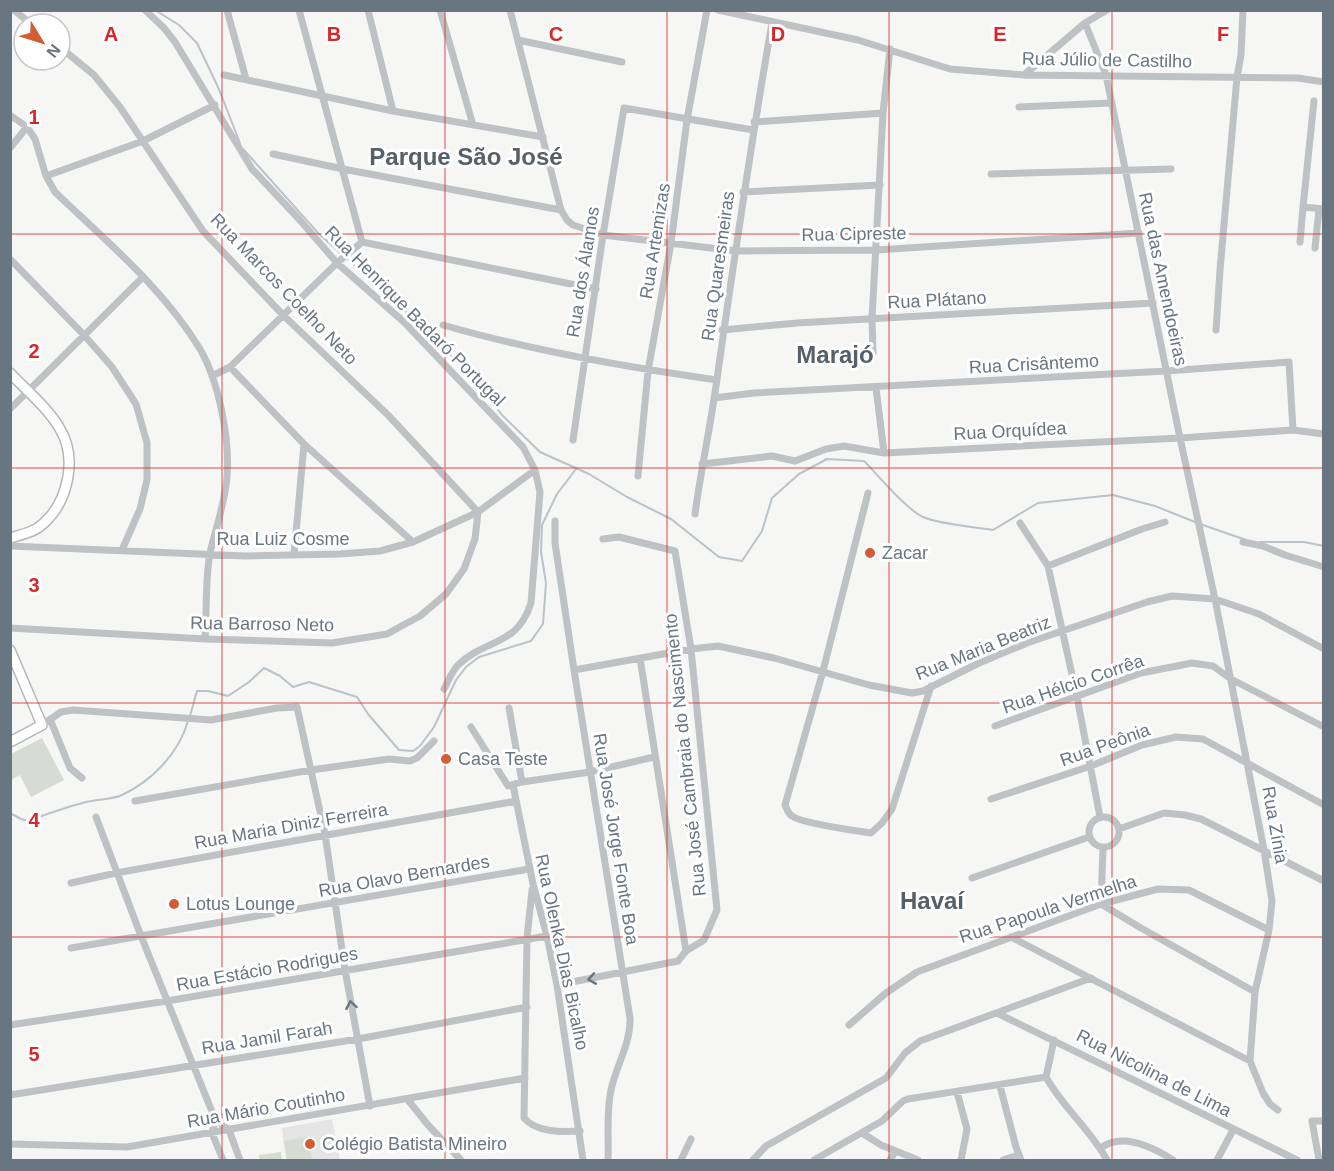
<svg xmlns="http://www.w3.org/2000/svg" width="1334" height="1171" viewBox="0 0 1334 1171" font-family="Arial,sans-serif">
<rect width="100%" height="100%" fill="#f6f6f4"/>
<path fill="#e4e5e4" d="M332,1119L340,1160H286L282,1128Z"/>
<path fill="#d6dbd3" d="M42,738L64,780L31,797L20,775L11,780V754Z
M308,1137L312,1160H287L284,1141Z
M281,1152L282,1160H260L259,1155Z"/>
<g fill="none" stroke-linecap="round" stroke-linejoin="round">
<path stroke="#b9c3c8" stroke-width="2" d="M155,10L179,25L197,43L218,87L240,143
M244,150L318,233L429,332L474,380L502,415L540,452L589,474L627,497L671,519L719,557L742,561L762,531L772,498L799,474L827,459L864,461C877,474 907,510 923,517C939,524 974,527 993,530L1038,503L1113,495L1155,506L1195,522
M1200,524L1246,540
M1260,542H1304L1324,546
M190,716L197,691H208L228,696L249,682L264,668L280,676L293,687L309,682L357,697L368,714L399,750L413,751L420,746L434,727L456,680L466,667L479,657L531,641L543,624L546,583L541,552L542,525L557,494L576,469
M10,813L21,819L28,821C47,814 66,807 86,802C97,799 111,800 122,795C152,781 179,753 188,721"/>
<g stroke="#b3b7bb" stroke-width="12">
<path id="secondary" d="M10,373C27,391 48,408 60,429C77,457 69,500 44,523C35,532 23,534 10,538
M10,650L42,725L10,742"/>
</g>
<path stroke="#bec2c5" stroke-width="7" d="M14,10L31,24
M145,10L164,28L175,42L252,169L299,219L337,263L404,322L523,447L535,470L540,492L531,603C517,647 486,638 458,665C452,671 448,682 444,689
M227,10L246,79
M299,10L362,242
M368,10L393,111
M440,10L473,125
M510,10L561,210L567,220L573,225L603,235L736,251L877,250L1139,233
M718,10L858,40L950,69L1024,75L1298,78L1324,82
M1085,23L1106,75L1180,438L1215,599L1264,850L1272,901L1269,930L1255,992L1250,1061L1263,1093L1270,1104L1278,1110
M518,40L622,62
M224,75L393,111L543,137
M1024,75L1085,23L1107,10
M1019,107L1111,103
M10,115L27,127L35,139L46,176L55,192C106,241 163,288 200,349C219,382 230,439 227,477C225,503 216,527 210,553C205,579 207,612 205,639
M754,122L883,113
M10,148L27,127
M273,154L343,169L561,210
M991,174L1171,169
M46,176L143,141L215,105
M743,192L880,185
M1303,207L1314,101
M362,242L596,289
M1300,242L1303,207L1324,209
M1315,248L1319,209
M10,259L84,335L112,367L136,404L147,443V480L140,509L122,550
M443,325C533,351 624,367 717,380
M722,330L797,323L1153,303
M1216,330L1220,270L1237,77L1241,55L1243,10
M873,353L872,319L883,113L890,49
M230,367L304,444L413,542
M212,376L230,367L337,263L362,242
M876,388L884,453
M714,398L754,393L1167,371L1289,362L1293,430
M10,409L143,277
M573,440L603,235L624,108L753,130
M702,464L772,456L795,461L826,449L844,446L884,453L1180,438L1293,430L1324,434
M638,476L648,371L671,243L687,120L707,10
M868,493L823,671L785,805C787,809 788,814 792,816C801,823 857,831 871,833L882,823L892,809L931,686
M695,514C701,469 711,424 717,379C734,260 751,141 772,23
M555,521V543L574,670L630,1018C631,1043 616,1066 611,1090C606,1112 609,1138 608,1160
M1020,523L1048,566L1077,697L1100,817
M1243,542L1263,546L1285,555L1324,567
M10,546L245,556L340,554L380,551L413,542L478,512L535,470
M294,555L304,444
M1048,566L1142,529L1165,522
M10,628L205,639L332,643L387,634L420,616L446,594L464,569L475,539L478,512L389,416L283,315L203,231L120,107L94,75L60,47
M640,658L686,951
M574,670L691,649L718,646L774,658L869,685L912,693L923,691L979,663L1027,643L1147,602L1172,596L1215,599L1259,614L1324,649
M509,708L522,782
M50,719L70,768L82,778
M42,725L61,712L73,710L211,720L277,708L297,707L325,834L345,970L370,1106
M995,726L1141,673L1192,663L1213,666L1231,679L1324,727
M471,727L508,786L522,782L590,772L654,757
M513,785L533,884L547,936L557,985L583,1160
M991,799L1091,766L1142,745L1176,737L1203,739L1324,805
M135,801L311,770L389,759L410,761L417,758L434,741
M1089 832a15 15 0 1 1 30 0a15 15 0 1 1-30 0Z
M96,817L141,936L215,1119L229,1130L240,1160
M1119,829L1164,813L1185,815L1201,819L1324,881
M1103,848L1101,904L1141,928L1255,992
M972,878L1089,837
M71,883L116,873L516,801
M532,890L527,938L524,1118C537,1133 562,1132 580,1131
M1011,937L1250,1061
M71,948L529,869
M557,985L678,961L686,951L704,940L717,910L691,649L675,551L619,537L603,539
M997,1013L1297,1160
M10,1025L167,1001L547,936
M849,1025L886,993L917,972L1101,904L1158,889L1189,890L1269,930
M1046,1077C1063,1108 1091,1130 1107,1160
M1000,1086L1016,1147L1021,1160
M957,1092L967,1129L961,1160
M10,1095L358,1039L527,1007
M408,1100L428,1125L461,1160
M215,1119L212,1133L223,1160
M862,1133L881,1145L918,1160
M10,1144L127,1147L525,1078
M1101,1148C1122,1132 1154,1148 1173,1160
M681,1160L691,1139
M753,1160L766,1146L886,1078L905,1053L920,1041L1091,978
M814,1160L882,1121L903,1101L908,1099L1046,1077L1054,1040
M890,1160L895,1152
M1003,1160L1018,1155
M1217,1160L1233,1130
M1319,1160L1312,1121H1324"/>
<use href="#secondary" stroke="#fff" stroke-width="9"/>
</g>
<defs><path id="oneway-chevron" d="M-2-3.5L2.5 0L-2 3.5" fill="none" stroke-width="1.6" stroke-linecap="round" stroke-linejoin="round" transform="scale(1.5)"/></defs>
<g stroke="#687682">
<use href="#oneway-chevron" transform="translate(592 979) rotate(170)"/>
<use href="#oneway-chevron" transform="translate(351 1005) rotate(-100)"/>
</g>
<path fill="none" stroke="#d62828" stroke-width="1.5" stroke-opacity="0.55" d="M222,10V1160M445,10V1160M667,10V1160M889,10V1160M1112,10V1160M10,234H1324M10,468H1324M10,703H1324M10,937H1324"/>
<g fill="#d55b35" stroke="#fff" stroke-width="2">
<circle cx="870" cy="553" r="6"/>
<circle cx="446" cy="759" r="6"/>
<circle cx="174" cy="904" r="6"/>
<circle cx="310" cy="1144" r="6"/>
</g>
<g text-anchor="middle" stroke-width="6" stroke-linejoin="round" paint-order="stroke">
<g font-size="18" fill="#687682" stroke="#fff">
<text transform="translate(1107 60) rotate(1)" y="6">Rua Júlio de Castilho</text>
<text transform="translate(854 234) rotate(-1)" y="6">Rua Cipreste</text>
<text transform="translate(655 241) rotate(-81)" y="6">Rua Artemizas</text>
<text transform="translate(718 266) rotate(-82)" y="6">Rua Quaresmeiras</text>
<text transform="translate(583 272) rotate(-81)" y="6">Rua dos Álamos</text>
<text transform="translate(1163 279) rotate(78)" y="6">Rua das Amendoeiras</text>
<text transform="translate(284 289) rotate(46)" y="6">Rua Marcos Coelho Neto</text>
<text transform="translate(937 300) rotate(-3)" y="6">Rua Plátano</text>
<text transform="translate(415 316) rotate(45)" y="6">Rua Henrique Badaró Portugal</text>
<text transform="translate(1034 364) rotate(-3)" y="6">Rua Crisântemo</text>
<text transform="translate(1010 431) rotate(-3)" y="6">Rua Orquídea</text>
<text x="283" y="545">Rua Luiz Cosme</text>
<text transform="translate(262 624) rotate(1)" y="6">Rua Barroso Neto</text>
<text transform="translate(983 648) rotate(-22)" y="6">Rua Maria Beatriz</text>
<text transform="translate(1073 684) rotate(-19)" y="6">Rua Hélcio Corrêa</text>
<text transform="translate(1105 745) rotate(-20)" y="6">Rua Peônia</text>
<text transform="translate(685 755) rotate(-96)" y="6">Rua José Cambraia do Nascimento</text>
<text transform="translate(1275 825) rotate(80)" y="6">Rua Zínia</text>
<text transform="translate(291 826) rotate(-10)" y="6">Rua Maria Diniz Ferreira</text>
<text transform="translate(616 839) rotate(81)" y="6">Rua José Jorge Fonte Boa</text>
<text transform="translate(404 876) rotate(-10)" y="6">Rua Olavo Bernardes</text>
<text transform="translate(1048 909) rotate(-18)" y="6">Rua Papoula Vermelha</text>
<text transform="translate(562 952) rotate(78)" y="6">Rua Olenka Dias Bicalho</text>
<text transform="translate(267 969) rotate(-10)" y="6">Rua Estácio Rodrigues</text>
<text transform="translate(267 1038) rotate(-9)" y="6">Rua Jamil Farah</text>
<text transform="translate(1154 1073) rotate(27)" y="6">Rua Nicolina de Lima</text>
<text transform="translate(266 1108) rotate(-10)" y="6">Rua Mário Coutinho</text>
</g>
<g font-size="18" fill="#687682" stroke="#fff" text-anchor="start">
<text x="882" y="559">Zacar</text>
<text x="458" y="765">Casa Teste</text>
<text x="186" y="910">Lotus Lounge</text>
<text x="322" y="1150">Colégio Batista Mineiro</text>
</g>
<g font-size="24" font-weight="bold" fill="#556068" stroke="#fff">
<text x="466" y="165">Parque São José</text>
<text x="835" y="363">Marajó</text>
<text x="932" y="909">Havaí</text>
</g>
</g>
<g font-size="20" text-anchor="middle" font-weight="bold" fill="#d62828" stroke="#fff" stroke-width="6" stroke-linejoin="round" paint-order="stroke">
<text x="111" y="41">A</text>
<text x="334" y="41">B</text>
<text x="556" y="41">C</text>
<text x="778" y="41">D</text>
<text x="1000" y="41">E</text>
<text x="1223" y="41">F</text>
<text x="34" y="124">1</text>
<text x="34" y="358">2</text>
<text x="34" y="592">3</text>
<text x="34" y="827">4</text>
<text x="34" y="1061">5</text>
</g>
<rect width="1334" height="1171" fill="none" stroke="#687682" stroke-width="24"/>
<g transform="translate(42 42) rotate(128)"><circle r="28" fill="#ffffff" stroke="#c3c8cd" stroke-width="1.5"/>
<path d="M0-4.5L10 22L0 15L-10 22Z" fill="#d55b35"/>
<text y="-9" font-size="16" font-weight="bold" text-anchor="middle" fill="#687682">N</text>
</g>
</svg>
